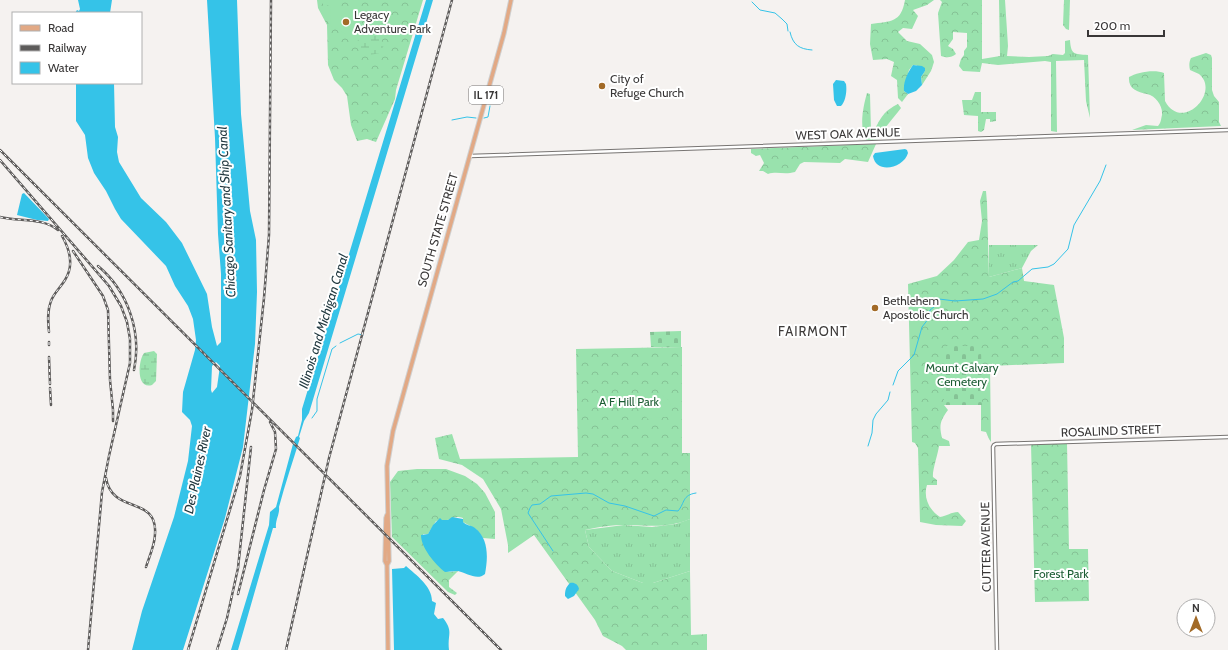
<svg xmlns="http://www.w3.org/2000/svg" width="1228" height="650" viewBox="0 0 1228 650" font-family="Cabin,sans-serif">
<defs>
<pattern id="grass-tufts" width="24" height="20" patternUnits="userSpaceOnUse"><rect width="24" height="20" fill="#99e2ad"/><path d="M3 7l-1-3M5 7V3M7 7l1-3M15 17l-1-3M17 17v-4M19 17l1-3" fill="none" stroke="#85c295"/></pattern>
<pattern id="forest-crowns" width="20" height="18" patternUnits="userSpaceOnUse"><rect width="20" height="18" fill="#99e2ad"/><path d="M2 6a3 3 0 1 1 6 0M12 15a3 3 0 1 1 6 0" fill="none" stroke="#85c295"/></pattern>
<pattern id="wetland-marsh" width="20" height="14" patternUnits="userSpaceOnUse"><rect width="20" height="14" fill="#99e2ad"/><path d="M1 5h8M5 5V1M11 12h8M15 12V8" fill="none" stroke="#85c295"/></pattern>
<pattern id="cemetery-stones" width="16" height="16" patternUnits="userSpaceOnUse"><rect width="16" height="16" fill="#99e2ad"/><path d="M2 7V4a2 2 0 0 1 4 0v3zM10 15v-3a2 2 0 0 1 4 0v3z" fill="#85c295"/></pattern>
</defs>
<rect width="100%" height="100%" fill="#f5f2f0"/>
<path fill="url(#grass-tufts)" d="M999,0H1005L1008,46L1007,56L1029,57L1048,56L1053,54L1063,55L1065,53V41L1070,40C1071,55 1074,54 1088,55L1090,118L1086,101L1084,60L1056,61L1057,132L1051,131V62L1045,61L998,65L982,63V59L1000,56Z
M1064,0H1070L1069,30L1066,29L1063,25Z
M989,245H1038L1031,251L1022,268L989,277Z
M690,519V571L653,583H643L612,571L589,547L585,530L624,525L652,527L676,524Z"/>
<path fill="url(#forest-crowns)" d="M317,0H423L396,90L395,99L376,142L367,139L357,141L351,125L347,96L342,88L334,80L328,65L327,25L318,8Z
M905,0H934L927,5L913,10L918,16L912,29L903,28L898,32L907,41L920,44L932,55L934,62L931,71L922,85L921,77L925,71L916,65H913L909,70L904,89V91L908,94L902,102L898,98L897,80L891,76L894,62L887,59L873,60L870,44L871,24C891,21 901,23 905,0Z
M940,0H982V63L980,72L963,71L959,66L961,59L964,55V51L967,47V33L953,32V39L948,46L953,49L956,54C951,58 947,58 941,56L938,13L942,2Z
M1206,53L1211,55L1212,58V90L1214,96L1219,102V122L1221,126L1132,130L1146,125L1158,126C1161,123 1161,119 1162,115C1163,106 1156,96 1147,94C1137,92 1128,89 1129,77C1137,72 1155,69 1164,73L1165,101C1182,133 1221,92 1199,74C1196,73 1193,71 1190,70C1189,66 1189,62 1191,58Z
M975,92H981V112H996V121L990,122V119H986L984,130L981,132L978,131V116L964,115L962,100H972Z
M867,93L870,94L871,131H874C881,117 884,111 898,104L901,108C893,119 884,127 879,139L866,140C859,127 863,107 867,93Z
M876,144L868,162L845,159L840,163L804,162L800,164L795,172C784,175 777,171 768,174L763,171H759L764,163L760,155L756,156L751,153V149Z
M983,191H986L987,203L989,277L1022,268L1024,281L1054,285L1064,338V363L990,366L991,442L989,439L986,432L981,431V346L944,405L948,410C940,421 939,425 942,438L949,441L950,446H939C938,454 932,471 933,477L937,480V485H927C923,497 929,510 940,517C947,516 951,512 958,512L966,521L962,526L936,525L920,522L918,448L915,443L912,442L908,284L937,276L954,260L968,242L979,240L982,221L980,201Z
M682,347V453H690V519C666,529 650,525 625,525C613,525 597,527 585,530L589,547L612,571L643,583H653L690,571L691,635L707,634V650H626L622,646L603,636L595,620L534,535L508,553V545L501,509L483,479L462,465L439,459L435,438L452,434L460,459L578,457L576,349Z
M1067,443L1069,549H1088L1089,601L1035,602L1031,444Z
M417,469H446L465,476L477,484L485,493L495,512V539L483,538L476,529L463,522V518C453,515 454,520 447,520C443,520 440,520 436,521L428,534H423L424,546L442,569L449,572L458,571L449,580V587L457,593L455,595L448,592L392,537L390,482L398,471Z"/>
<path fill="url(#wetland-marsh)" d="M369,29H374L384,45L380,53L370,55L360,53L357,41L364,36Z
M154,351L157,354L156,381L152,385C136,390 138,361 144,353Z"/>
<path fill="url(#cemetery-stones)" d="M681,331V347H651L650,332Z
M943,346H981L982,405H944Z"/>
<path fill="#99e2ad" d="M323,0H343L341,6L344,8L350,11L358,12L359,20L364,25L361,31C343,39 347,32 331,26L330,6L323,4Z
M644,393C663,394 672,395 672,416L648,419L644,415Z"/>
<path fill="#35c3e8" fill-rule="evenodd" d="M78,0H112L110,13H75L77,10L79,11L80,9Z
M207,0H237L241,114L250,211L256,240L257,292L255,344L243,447L225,518L183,650H132L142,611L174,517L188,461L192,426L190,420L182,412L183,392L195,350L196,340L193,319L188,306L175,286L166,266L121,219L115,209L106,191L94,173L88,158L85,135L76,121V83H114L115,127L118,137L117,152L119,162L141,198L166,222L182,243L207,294L212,327L217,346L221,342V274L218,234L215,138ZM216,362L220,366L217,387L212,393L211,390L212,366Z
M426,0H433L309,413L304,421L299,437L300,438C293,461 285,484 279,507C280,514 275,520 276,528H273L238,650H231L269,525L270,512L276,507L293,444L296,437L298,436L302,420V409Z
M913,65L922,66L925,68V71L921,77L922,85L916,91L908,94L904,91C903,82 908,72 913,65Z
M836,80L844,81L846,84C847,90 846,101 841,106H837L834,100L833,84Z
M905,149L907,150L908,153C904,168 876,175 873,156L875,153Z
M24,193L49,219L48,221L37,220L17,215L22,194Z
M452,517L463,519V522C467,526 471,525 475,528C489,539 488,558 485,574C477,581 467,573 458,571C453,571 449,572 445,572C435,564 421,548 421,535L428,534L433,525L440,518L442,520H448Z
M406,566C416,575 432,586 432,601L436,603L434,614L438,619L443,618C454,632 447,634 449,650H394L392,569L404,568Z
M570,583C574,582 578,584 579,589L574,596L568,599L565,596C565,590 566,587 570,583Z"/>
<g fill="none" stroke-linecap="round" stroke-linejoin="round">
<path stroke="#35c3e8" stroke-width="1" d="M752,2L760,10L775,13L782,19L787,24L788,31
M790,32C793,45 799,49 812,50
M484,118L488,117L490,106
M452,120L467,117L476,118
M340,343L358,334L363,335
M893,385L898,371L914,355L922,327L929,318L930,310L934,307L933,302L939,299L955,301L983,299L997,294L1013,282L1018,281L1032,269L1048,267L1054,264L1068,249L1074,225L1100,181L1106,165
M312,418L317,411V399L332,349L336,346
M868,446L872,433L873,420L876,414L888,400L890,392
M553,551L528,513L530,508L532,505L540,504L551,496L586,493L593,494L609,503L625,506L654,516L666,510L678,511C685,503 682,495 696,493"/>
<g stroke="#777472" stroke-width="4.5">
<path id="tertiary" d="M470,156L1228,130
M997,650L993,447L994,445L996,444L1228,437"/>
</g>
<g stroke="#cfcfcf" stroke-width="5.5">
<path id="primary" d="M387,515L386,518L385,561L387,565L388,650
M387,565L389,561L387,466L393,431L504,33L511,0"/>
</g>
<use href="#tertiary" stroke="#fff" stroke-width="2.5"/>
<use href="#primary" stroke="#e2a985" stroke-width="3.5"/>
<g stroke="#5d5b5a" stroke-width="2.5">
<path id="rail" d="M0,150L501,650
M0,160L109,286L121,306L127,322L130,339V363L109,456L102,492L88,650
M0,217C19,222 42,217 58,230
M73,251L103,296L108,310L110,380L113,410V421
M98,266C128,291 142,332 134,370
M49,332C48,322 47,311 51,301C54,293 60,288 65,280C74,266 70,250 62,236
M49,342V345
M49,357L50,384
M50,388L51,405
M106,478C112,515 158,495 155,534C155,545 149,557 146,567
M238,594L264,490L276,449L275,432L270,422
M188,650L240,476L252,410L264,298L269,235L271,0
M217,650L227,618L238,568L251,447
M286,650L329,458L452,0"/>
</g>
<use href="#rail" stroke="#fff" stroke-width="1" stroke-dasharray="3" stroke-linecap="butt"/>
</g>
<g fill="#a26a27" stroke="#fff" stroke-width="1.5">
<circle cx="346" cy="22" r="4"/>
<circle cx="602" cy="86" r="4"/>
<circle cx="875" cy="308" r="4"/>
</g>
<g text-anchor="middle" stroke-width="4" stroke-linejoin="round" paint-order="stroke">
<rect fill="#fff" stroke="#747373" stroke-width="1" x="469" y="86" width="34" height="18" rx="3"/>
<g font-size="11" font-weight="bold" fill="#393737">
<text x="486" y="99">IL 171</text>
</g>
<g font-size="12" fill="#393737" stroke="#fff" text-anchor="start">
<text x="354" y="19">Legacy<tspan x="354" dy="14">Adventure Park</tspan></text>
<text x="610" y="83">City of<tspan x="610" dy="14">Refuge Church</tspan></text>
<text x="883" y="305">Bethlehem<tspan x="883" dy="14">Apostolic Church</tspan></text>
</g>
<g font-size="12" fill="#393737" stroke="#fff">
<text transform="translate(848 134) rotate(-2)" y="4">WEST OAK AVENUE</text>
<text transform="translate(438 230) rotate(-74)" y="4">SOUTH STATE STREET</text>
<text transform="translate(1111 431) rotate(-2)" y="4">ROSALIND STREET</text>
<text transform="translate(986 547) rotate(-91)" y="4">CUTTER AVENUE</text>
</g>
<g font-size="12" fill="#1c5d34" stroke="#fff">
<text x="962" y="372">Mount Calvary<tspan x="962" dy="14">Cemetery</tspan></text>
<text x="629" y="406">A F Hill Park</text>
<text x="1061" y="578">Forest Park</text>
</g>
<g font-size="13" font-style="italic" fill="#233a41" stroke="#fff">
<text transform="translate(226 212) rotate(-93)" y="5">Chicago Sanitary and Ship Canal</text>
<text transform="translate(323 321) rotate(-73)" y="5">Illinois and Michigan Canal</text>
<text transform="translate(197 470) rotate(-78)" y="5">Des Plaines River</text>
</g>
<g font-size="13" letter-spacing="1" fill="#3e3b3a" stroke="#fff">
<text x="813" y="336">FAIRMONT</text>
</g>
</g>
<rect x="12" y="12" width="130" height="72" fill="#ffffff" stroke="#b0afaf"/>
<rect x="20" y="25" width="20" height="6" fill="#e2a985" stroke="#b0afaf"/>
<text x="48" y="32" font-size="12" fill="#393737">Road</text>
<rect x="20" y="45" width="20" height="6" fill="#5d5b5a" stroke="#b0afaf"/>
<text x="48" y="52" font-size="12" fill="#393737">Railway</text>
<rect x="20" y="62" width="20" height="12" fill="#35c3e8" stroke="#b0afaf"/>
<text x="48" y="72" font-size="12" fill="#393737">Water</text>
<g transform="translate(1196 618)"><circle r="19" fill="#ffffff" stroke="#b0afaf"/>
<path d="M0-3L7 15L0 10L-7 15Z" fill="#a26a27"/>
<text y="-6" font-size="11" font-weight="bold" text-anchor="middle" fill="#393737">N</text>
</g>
<path d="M1088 30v6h76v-6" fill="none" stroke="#393737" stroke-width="2"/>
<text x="1094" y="30" font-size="12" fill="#393737" stroke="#ffffff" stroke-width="3" paint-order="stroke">200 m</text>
</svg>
